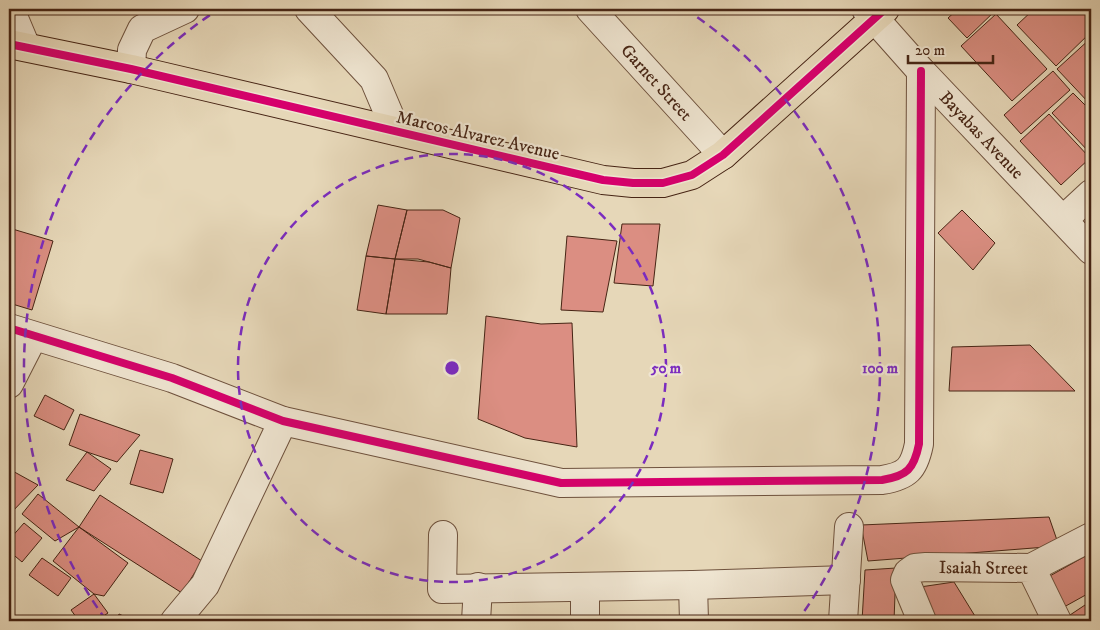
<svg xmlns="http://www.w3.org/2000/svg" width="1100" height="630" viewBox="0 0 1100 630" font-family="'IM FELL DW Pica',serif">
<rect width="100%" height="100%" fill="#e6d7b8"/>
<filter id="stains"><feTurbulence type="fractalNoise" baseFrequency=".004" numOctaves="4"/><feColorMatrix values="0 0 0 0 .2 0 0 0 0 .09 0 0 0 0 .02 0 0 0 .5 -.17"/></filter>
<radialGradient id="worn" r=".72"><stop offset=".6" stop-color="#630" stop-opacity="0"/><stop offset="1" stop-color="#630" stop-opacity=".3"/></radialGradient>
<path fill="#db8e82" stroke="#462414" d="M958,9H997L967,38L948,18Z
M1034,9H1081L1091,19V32L1056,66L1017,25Z
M996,14L1047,69L1012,101L961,46Z
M1091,38V101L1089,103L1057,69Z
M1053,71L1070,90L1021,134L1004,115Z
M1073,93L1091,111V154L1052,113Z
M1049,114L1090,158L1061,185L1020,141Z
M378,205L407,210L395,259L366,256Z
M407,210H443L460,218L451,268L418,259H395Z
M962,210L995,243L973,270L938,233Z
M622,224H660L653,286L614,283Z
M9,228L53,241L32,310L9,303Z
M567,236L617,241L603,312L561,310Z
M366,256L395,259L386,314L357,310Z
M395,259L429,262L451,268L447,314H386Z
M486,316L541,324L572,323L577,447L525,438L478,419Z
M1030,345L1075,391H949L952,347Z
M45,395L74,410L64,430L34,416Z
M80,414L140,435L117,462L87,452L69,445Z
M140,450L173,459L163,493L130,484Z
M87,452L111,469L94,491L66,480Z
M9,469L38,485L9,515Z
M38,494L79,527L55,541L22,514Z
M100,495L202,561L182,593L79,527Z
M1049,517L1059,546L868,561L861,525Z
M24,523L42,538L22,562L9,551V540Z
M79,527L128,563L104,596L94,594L53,561Z
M1091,553V592L1064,607L1048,577Z
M42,558L71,578L58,596L29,575Z
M896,568L894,621H862L865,570Z
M954,582L978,621H936L920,587Z
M94,594L108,613L96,621H79L71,610Z
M1091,601V621H1074L1070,615Z
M119,614L134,621H116Z"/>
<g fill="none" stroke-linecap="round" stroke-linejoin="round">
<g stroke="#6e513d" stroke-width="30">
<g id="minor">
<path d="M10,9L26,47"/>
<path d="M309,9L374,79L396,131"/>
<path id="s1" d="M590,9L723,155"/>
<path id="s2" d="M866,9L921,71L1091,250"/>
<path d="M131,69L132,50L142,29L185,9"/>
<path d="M1064,219L1091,194"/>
<path d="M9,328L172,378L283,421L561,483L882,480C907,476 914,469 919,444L921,71"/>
<path d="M9,384L33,337"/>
<path d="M443,535L442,589L693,585L846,580"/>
<path d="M1031,568L1091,537"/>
<path d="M693,585L694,621"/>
<path d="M585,587V621"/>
<path d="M175,621L205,585L283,421"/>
<path d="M476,621L478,587"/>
<path d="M843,621L849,527"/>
<path id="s3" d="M922,621L905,580L908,573L915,568L926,567L1031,568L1057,621"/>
</g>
</g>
<g stroke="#462414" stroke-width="30">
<path id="major" d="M9,44L131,69L603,180L633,183H663L692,175L723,155L885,9"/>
</g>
<use href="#minor" stroke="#efe5d1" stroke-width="28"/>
<use href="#major" stroke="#e6d7b8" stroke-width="28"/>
<g stroke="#efe5d1" stroke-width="11">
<path id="cycleway" d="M9,44L131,69L603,180L633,183H663L692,175L723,155L885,9
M9,328L172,378L283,421L561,483L882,480C907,476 914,469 919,444L921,71"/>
</g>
<use href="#cycleway" stroke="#d6006c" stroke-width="8"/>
</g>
<g fill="none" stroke="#7b2cbf" stroke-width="2.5" stroke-dasharray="9 6">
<circle cx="452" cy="368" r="214"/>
<path d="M106 620A428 428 0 0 1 219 9M685 9A428 428 0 0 1 798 620"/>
</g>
<g text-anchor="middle" stroke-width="4.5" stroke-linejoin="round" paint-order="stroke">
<g font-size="18" fill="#462414" stroke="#efe5d1">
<text dy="6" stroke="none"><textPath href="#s1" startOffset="99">Garnet Street</textPath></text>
<text transform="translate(478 135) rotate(13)" y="6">Marcos Alvarez Avenue</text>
<text dy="6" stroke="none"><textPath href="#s2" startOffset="171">Bayabas Avenue</textPath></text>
<text dy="6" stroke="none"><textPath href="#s3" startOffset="129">Isaiah Street</textPath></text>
</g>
</g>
<circle cx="452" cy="368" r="8" fill="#7b2cbf" stroke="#efe5d1" stroke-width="2.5"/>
<g font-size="15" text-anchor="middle" font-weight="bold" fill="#7b2cbf" stroke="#efe5d1" stroke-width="4.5" stroke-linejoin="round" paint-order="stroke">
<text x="666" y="373">50 m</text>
<text x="880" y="373">100 m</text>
</g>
<rect width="1100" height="630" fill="none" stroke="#e6d7b8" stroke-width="30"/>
<rect x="10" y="10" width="1080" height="610" fill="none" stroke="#462414" stroke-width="2.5"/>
<rect x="15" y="15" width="1070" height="600" fill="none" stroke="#462414"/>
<path d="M908 55v8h85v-8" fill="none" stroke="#462414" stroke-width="2.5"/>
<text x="915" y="55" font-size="15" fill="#462414" stroke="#efe5d1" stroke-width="4" paint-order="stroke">20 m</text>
<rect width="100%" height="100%" filter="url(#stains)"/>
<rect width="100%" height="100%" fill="url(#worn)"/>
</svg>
